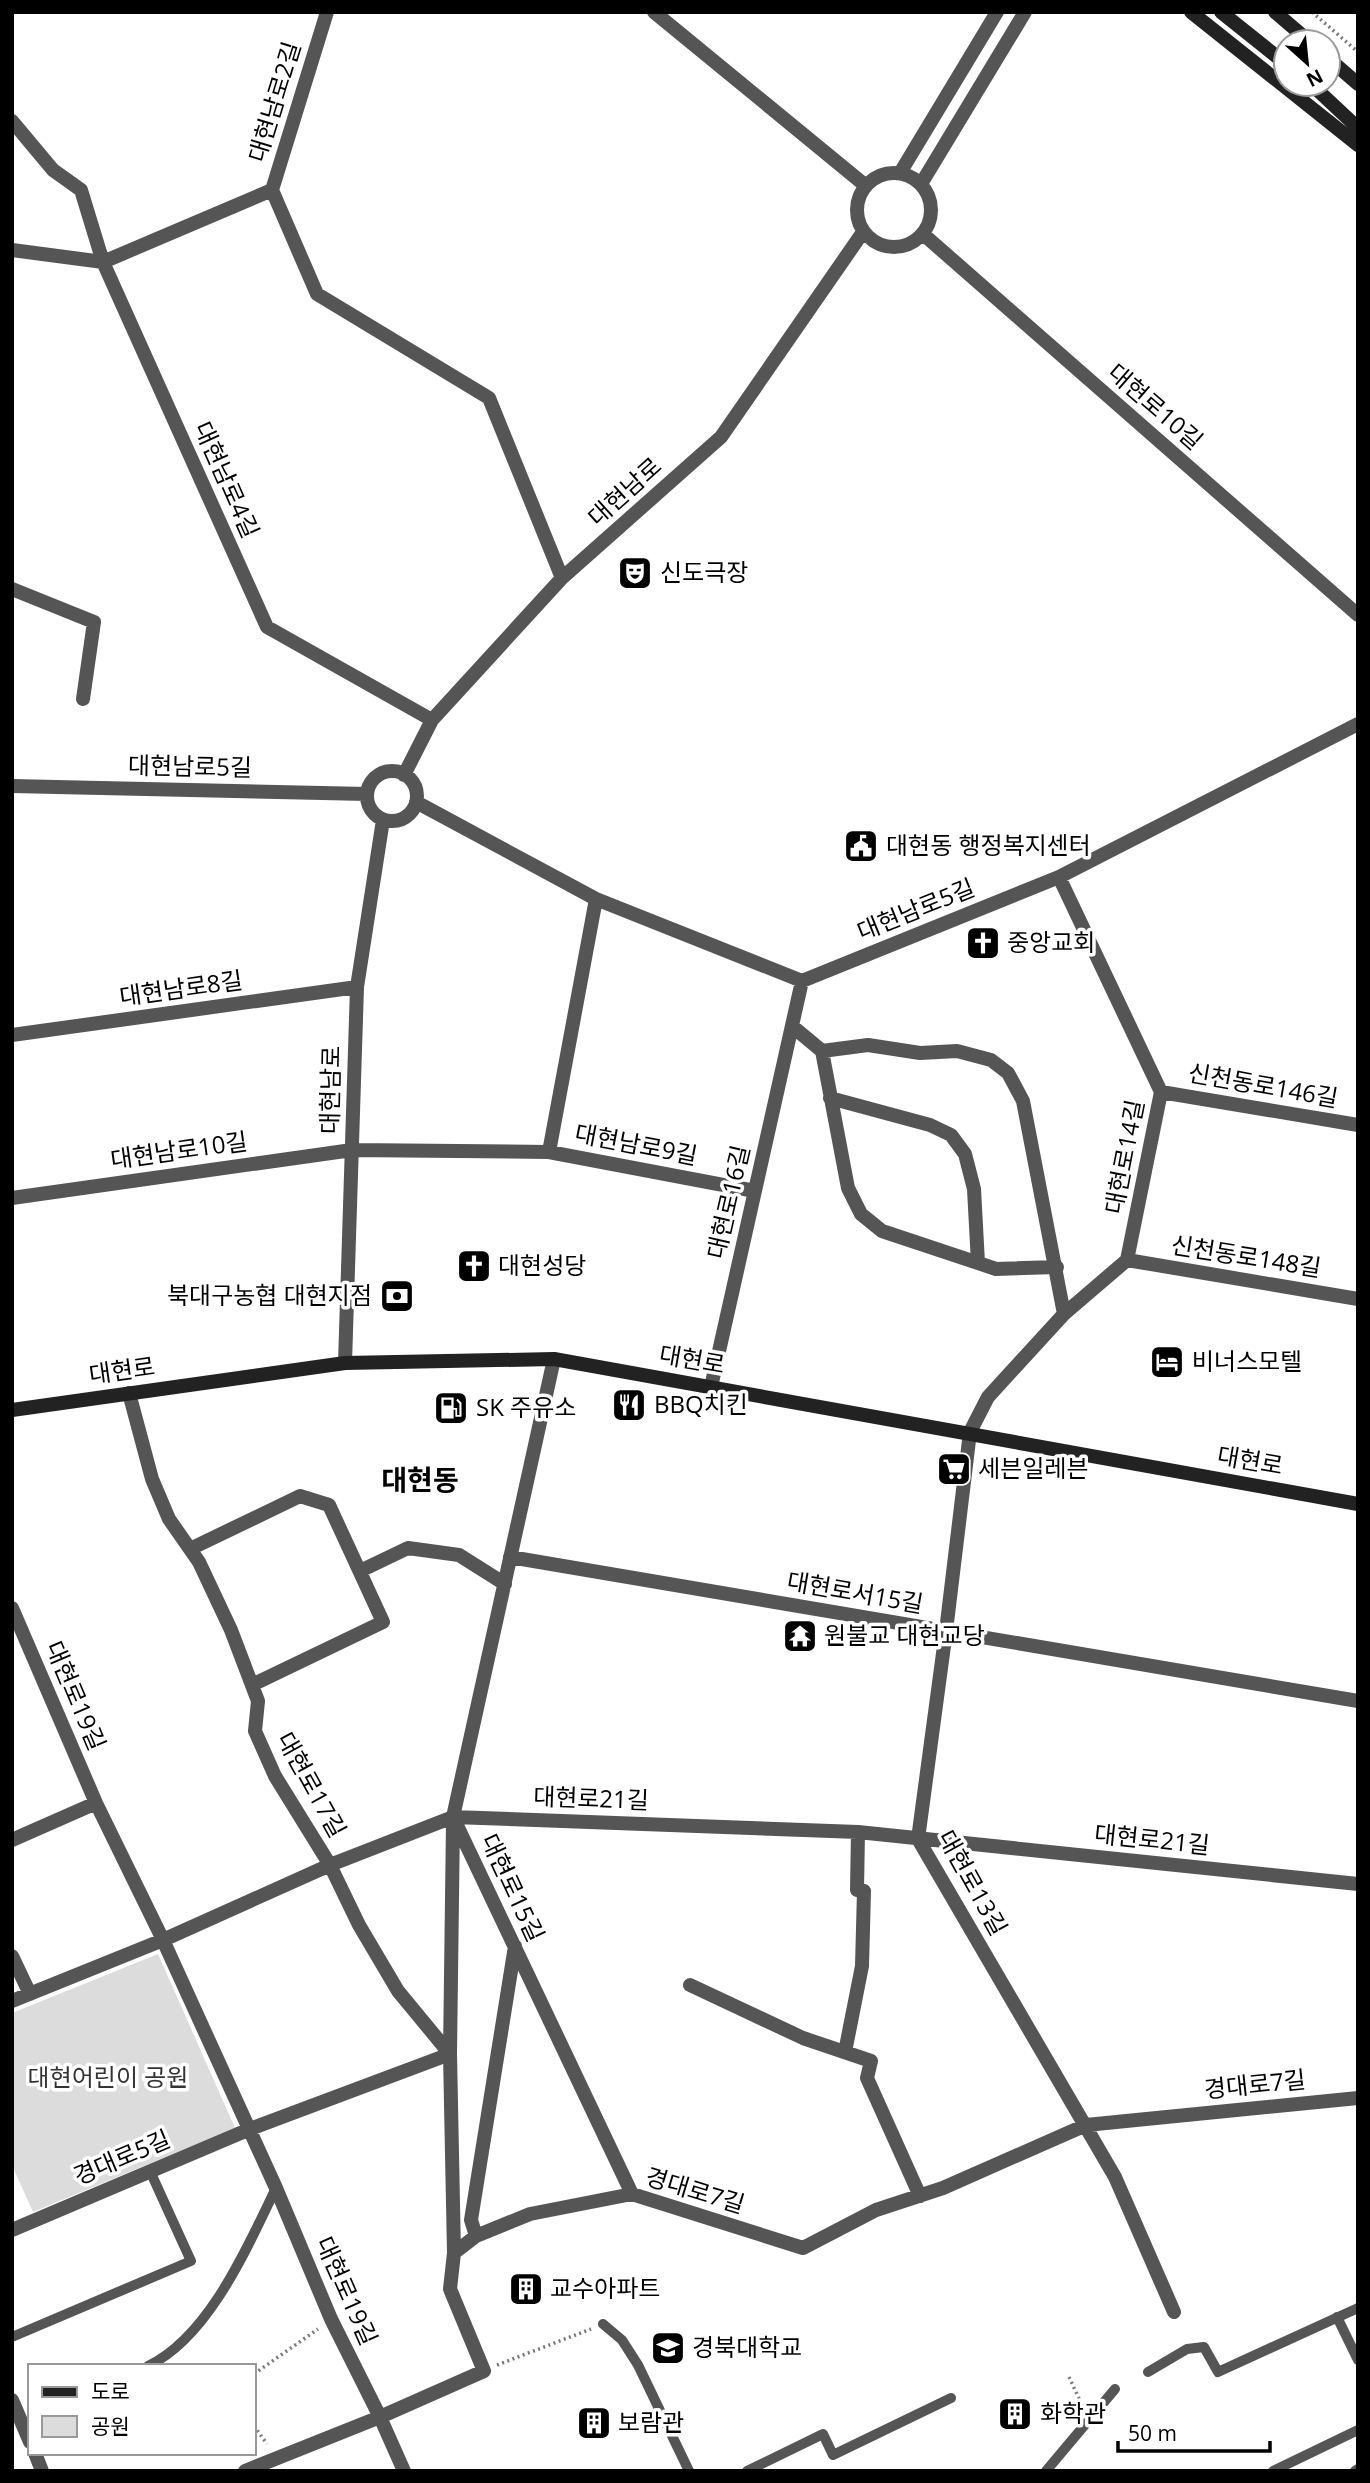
<svg xmlns="http://www.w3.org/2000/svg" width="1370" height="2483" viewBox="0 0 1370 2483" font-family="'Open Sans','Noto Sans KR',sans-serif">
<rect width="100%" height="100%" fill="#fff"/>
<path fill="#dcdcdc" d="M158,1954L235,2128L33,2212L12,2165V2013Z"/>
<g fill="none" stroke-linecap="round" stroke-linejoin="round">
<path stroke="#777" stroke-width="3.5" stroke-dasharray="2 3.5" stroke-linecap="butt" d="M1312,12L1358,52
M497,2365L591,2329
M254,2374L318,2329
M1069,2377L1082,2405
M254,2426L267,2444"/>
<path stroke="#555" stroke-width="10" d="M1337,2317L1358,2360
M603,2324L622,2340L638,2365L689,2471
M12,2337L191,2261L150,2171
M148,2366C209,2337 248,2246 276,2188
M1148,2372L1187,2349L1204,2347L1218,2372L1358,2308
M747,2471L823,2434L833,2455L951,2398
M1046,2471L1115,2389
M1273,2471L1358,2430
M1355,2471L1358,2469"/>
<path stroke="#555" stroke-width="14" d="M654,12L866,186
M12,121L53,170L81,190L103,262L267,627L432,720
M857 210a37 37 0 1 1 74 0a37 37 0 1 1-74 0Z
M900,173L997,12
M921,184L1025,12
M272,190L317,294L489,398L562,578
M923,234L1358,615
M12,250L103,262
M103,262L272,190L327,12
M12,589L94,622L83,699
M367 796a25 25 0 1 1 50 0a25 25 0 1 1-50 0Z
M404,775L432,720L562,578L721,437L863,232
M12,786L367,794
M416,802L596,899L802,981L1059,877L1358,724
M1059,877L1161,1092L1127,1260L1064,1314L988,1397L970,1432L946,1631L918,1839L1115,2177L1174,2312
M792,1026L822,1051L848,1188L861,1214L882,1231L996,1269L1057,1267
M12,1035L357,987
M822,1051L868,1045L920,1053L957,1051L991,1060L1008,1073L1023,1101L1064,1314
M1161,1092L1358,1125
M830,1098L930,1125L951,1135L965,1154L974,1189L978,1263
M549,1152L596,899
M12,1198L352,1150L549,1152L755,1191
M1127,1260L1358,1299
M554,1359L453,1817L632,2194
M345,1363L357,987L383,820
M711,1387L802,981
M129,1393L152,1479L169,1519L199,1562L231,1630L258,1701L255,1731L275,1776L330,1865L359,1925L398,1991L450,2054
M190,1549L300,1496L329,1505L383,1622L252,1685
M510,1557L1358,1701
M360,1571L408,1548L459,1555L505,1584
M12,1608L96,1803L163,1940L276,2188L331,2319L380,2417L404,2471
M12,1840L96,1803
M12,1956L30,1994
M690,1985L803,2038L871,2061L867,2078L920,2196
M12,2001L163,1940L330,1865L453,1817L858,1832L1358,1884
M845,2052L862,1966L864,1891L857,1890L858,1832
M12,2230L250,2129L450,2054
M476,2236L471,2220L515,1946
M454,2253L476,2236L530,2214L632,2194L803,2248L876,2210L943,2188L1086,2125L1358,2098
M12,2400L30,2442
M35,2453L42,2471
M245,2471L380,2417L484,2371L450,2289L454,2253L450,2054L453,1822"/>
<path stroke="#222" stroke-width="14" d="M1191,12L1358,145
M1221,12L1286,64
M1275,12L1310,42
M1328,58L1358,84
M1311,84L1358,128
M12,1410L345,1363L554,1359L1358,1504"/>
</g>
<defs>
<g id="theatre-square" transform="scale(1.75)"><rect x="-9" y="-9" width="18" height="18" rx="4" fill="#000" stroke="#fff"/><path d="M-5-5.5Q0-4 5-5.5V0Q5 5 0 6Q-5 5-5 0ZM-3.3-2.5H-1v1.5H-3.3ZM1-2.5H3.3v1.5H1ZM-2.8 1Q0 5.5 2.8 1Z" fill="#fff"/></g>
<g id="civic-square" transform="scale(1.75)"><rect x="-9" y="-9" width="18" height="18" rx="4" fill="#000" stroke="#fff"/><path d="M-.6-6.5H3V-4.5H.6V-3L4-1V1h2V6H-6V1h2V-1L-.6-3ZM-1.2 2.5V6h2.4V2.5Z" fill="#fff"/></g>
<g id="church-square" transform="scale(1.75)"><rect x="-9" y="-9" width="18" height="18" rx="4" fill="#000" stroke="#fff"/><path d="M-1.2-6h2.4v3.5h3.3v2.4h-3.3V6h-2.4V-.1h-3.3v-2.4h3.3Z" fill="#fff"/></g>
<g id="bank-square" transform="scale(1.75)"><rect x="-9" y="-9" width="18" height="18" rx="4" fill="#000" stroke="#fff"/><path d="M-6-4H6V4H-6ZM0-2.3a2.3 2.3 0 1 0 0 4.6a2.3 2.3 0 1 0 0-4.6Z" fill="#fff"/></g>
<g id="hotel-square" transform="scale(1.75)"><rect x="-9" y="-9" width="18" height="18" rx="4" fill="#000" stroke="#fff"/><path d="M-6-4.5h1.5V1H6V5H4.5V3h-9V5H-6ZM-4 0a1.8 1.8 0 1 1 3.6 0ZM.5 0V-2.5h3Q6-2.5 6 0Z" fill="#fff"/></g>
<g id="restaurant-square" transform="scale(1.75)"><rect x="-9" y="-9" width="18" height="18" rx="4" fill="#000" stroke="#fff"/><path d="M-5-6h1v4h1v-4h1v4h1v-4h1v5L-1.5 .5V6h-2V.5L-5-1ZM5-6V6H3V1.5H1.5Q1.5-4 5-6Z" fill="#fff"/></g>
<g id="fuel-square" transform="scale(1.75)"><rect x="-9" y="-9" width="18" height="18" rx="4" fill="#000" stroke="#fff"/><path d="M-5.5-6h7V0h2V4h1.3V-2.5L3-4.5l.8-.8L6-3V5H2.5V1h-1V6h-7ZM-4.2-4.7v3.2H.2V-4.7Z" fill="#fff"/></g>
<g id="supermarket-square" transform="scale(1.75)"><rect x="-9" y="-9" width="18" height="18" rx="4" fill="#000" stroke="#fff"/><path d="M-6-5.5h2.5l.6 2H6L4.5 2H-2.5L-4.4-4H-6ZM-1.5 3.2a1.3 1.3 0 1 0 .1 0ZM3 3.2a1.3 1.3 0 1 0 .1 0Z" fill="#fff"/></g>
<g id="temple-square" transform="scale(1.75)"><rect x="-9" y="-9" width="18" height="18" rx="4" fill="#000" stroke="#fff"/><path d="M0-6L5-2H3V0L6.5 2.5H4V6H1.5V3h-3V6H-4V2.5H-6.5L-3 0V-2H-5Z" fill="#fff"/></g>
<g id="building-square" transform="scale(1.75)"><rect x="-9" y="-9" width="18" height="18" rx="4" fill="#000" stroke="#fff"/><path d="M-4-6H4V6H1V3H-1V6H-4ZM-2.5-4.3h1.7v1.8h-1.7ZM.8-4.3h1.7v1.8H.8ZM-2.5-1h1.7V.8h-1.7ZM.8-1h1.7V.8H.8Z" fill="#fff"/></g>
<g id="university-square" transform="scale(1.75)"><rect x="-9" y="-9" width="18" height="18" rx="4" fill="#000" stroke="#fff"/><path d="M0-5L7-2L0 1L-7-2ZM-4 1L0 2.5L4 1V4Q0 6-4 4Z" fill="#fff"/></g>
</defs>
<g fill-rule="evenodd">
<use href="#theatre-square" x="635" y="573"/>
<use href="#civic-square" x="861" y="846"/>
<use href="#church-square" x="983" y="943"/>
<use href="#church-square" x="474" y="1266"/>
<use href="#bank-square" x="397" y="1296"/>
<use href="#hotel-square" x="1167" y="1362"/>
<use href="#restaurant-square" x="629" y="1405"/>
<use href="#fuel-square" x="451" y="1408"/>
<use href="#supermarket-square" x="954" y="1469"/>
<use href="#temple-square" x="800" y="1636"/>
<use href="#building-square" x="526" y="2289"/>
<use href="#university-square" x="668" y="2348"/>
<use href="#building-square" x="1015" y="2414"/>
<use href="#building-square" x="594" y="2423"/>
</g>
<g text-anchor="middle" stroke-width="7" stroke-linejoin="round" paint-order="stroke">
<g font-size="24" fill="#000" stroke="#fff">
<text transform="translate(275 102) rotate(-73)" y="8">대현남로2길</text>
<text transform="translate(1155 407) rotate(41)" y="8">대현로10길</text>
<text transform="translate(226 480) rotate(66)" y="8">대현남로4길</text>
<text transform="translate(625 492) rotate(-42)" y="8">대현남로</text>
<text transform="translate(190 767) rotate(1)" y="8">대현남로5길</text>
<text transform="translate(916 910) rotate(-22)" y="8">대현남로5길</text>
<text transform="translate(181 989) rotate(-8)" y="8">대현남로8길</text>
<text transform="translate(1263 1086) rotate(10)" y="8">신천동로146길</text>
<text transform="translate(331 1090) rotate(-89)" y="8">대현남로</text>
<text transform="translate(636 1145) rotate(11)" y="8">대현남로9길</text>
<text transform="translate(179 1151) rotate(-8)" y="8">대현남로10길</text>
<text transform="translate(1125 1157) rotate(-79)" y="8">대현로14길</text>
<text transform="translate(729 1202) rotate(-77)" y="8">대현로16길</text>
<text transform="translate(1246 1257) rotate(9)" y="8">신천동로148길</text>
<text transform="translate(692 1360) rotate(10)" y="8">대현로</text>
<text transform="translate(122 1371) rotate(-8)" y="8">대현로</text>
<text transform="translate(1250 1461) rotate(10)" y="8">대현로</text>
<text transform="translate(855 1593) rotate(10)" y="8">대현로서15길</text>
<text transform="translate(75 1696) rotate(67)" y="8">대현로19길</text>
<text transform="translate(311 1785) rotate(61)" y="8">대현로17길</text>
<text transform="translate(591 1799) rotate(2)" y="8">대현로21길</text>
<text transform="translate(1152 1840) rotate(6)" y="8">대현로21길</text>
<text transform="translate(972 1883) rotate(61)" y="8">대현로13길</text>
<text transform="translate(512 1888) rotate(65)" y="8">대현로15길</text>
<text transform="translate(1255 2085) rotate(-6)" y="8">경대로7길</text>
<text transform="translate(122 2158) rotate(-23)" y="8">경대로5길</text>
<text transform="translate(695 2191) rotate(17)" y="8">경대로7길</text>
<text transform="translate(346 2291) rotate(66)" y="8">대현로19길</text>
</g>
<g font-size="24" fill="#000" stroke="#fff" text-anchor="start">
<text x="660" y="581">신도극장</text>
<text x="886" y="854">대현동 행정복지센터</text>
<text x="1007" y="951">중앙교회</text>
<text x="498" y="1274">대현성당</text>
<text x="372" y="1304" text-anchor="end">북대구농협 대현지점</text>
<text x="1192" y="1370">비너스모텔</text>
<text x="654" y="1413">BBQ치킨</text>
<text x="476" y="1416">SK 주유소</text>
<text x="978" y="1477">세븐일레븐</text>
<text x="824" y="1644">원불교 대현교당</text>
<text x="550" y="2297">교수아파트</text>
<text x="692" y="2356">경북대학교</text>
<text x="1040" y="2422">화학관</text>
<text x="618" y="2431">보람관</text>
</g>
<g font-size="24" fill="#333" stroke="#fff">
<text x="108" y="2086">대현어린이 공원</text>
</g>
<g font-size="28" font-weight="bold" fill="#000" stroke="#fff">
<text x="420" y="1490">대현동</text>
</g>
</g>
<rect width="1370" height="2483" fill="none" stroke="#000000" stroke-width="28"/>
<rect x="28" y="2364" width="228" height="91" fill="#ffffff" stroke="#999999" stroke-width="2"/>
<rect x="42" y="2387" width="35" height="10" fill="#222222" stroke="#999999" stroke-width="2"/>
<text x="91" y="2399" font-size="21" fill="#000000">도로</text>
<rect x="42" y="2416" width="35" height="21" fill="#dcdcdc" stroke="#999999" stroke-width="2"/>
<text x="91" y="2434" font-size="21" fill="#000000">공원</text>
<g transform="translate(1307 63) rotate(153)"><circle r="33" fill="#ffffff" stroke="#999999" stroke-width="2"/>
<path d="M0-5L12 26L0 18L-12 26Z" fill="#000000"/>
<text y="-10" font-size="19" font-weight="bold" text-anchor="middle" fill="#000000">N</text>
</g>
<path d="M1118 2441v10h152v-10" fill="none" stroke="#000000" stroke-width="3.5"/>
<text x="1128" y="2441" font-size="21" fill="#000000" stroke="#ffffff" stroke-width="5" paint-order="stroke">50 m</text>
</svg>
